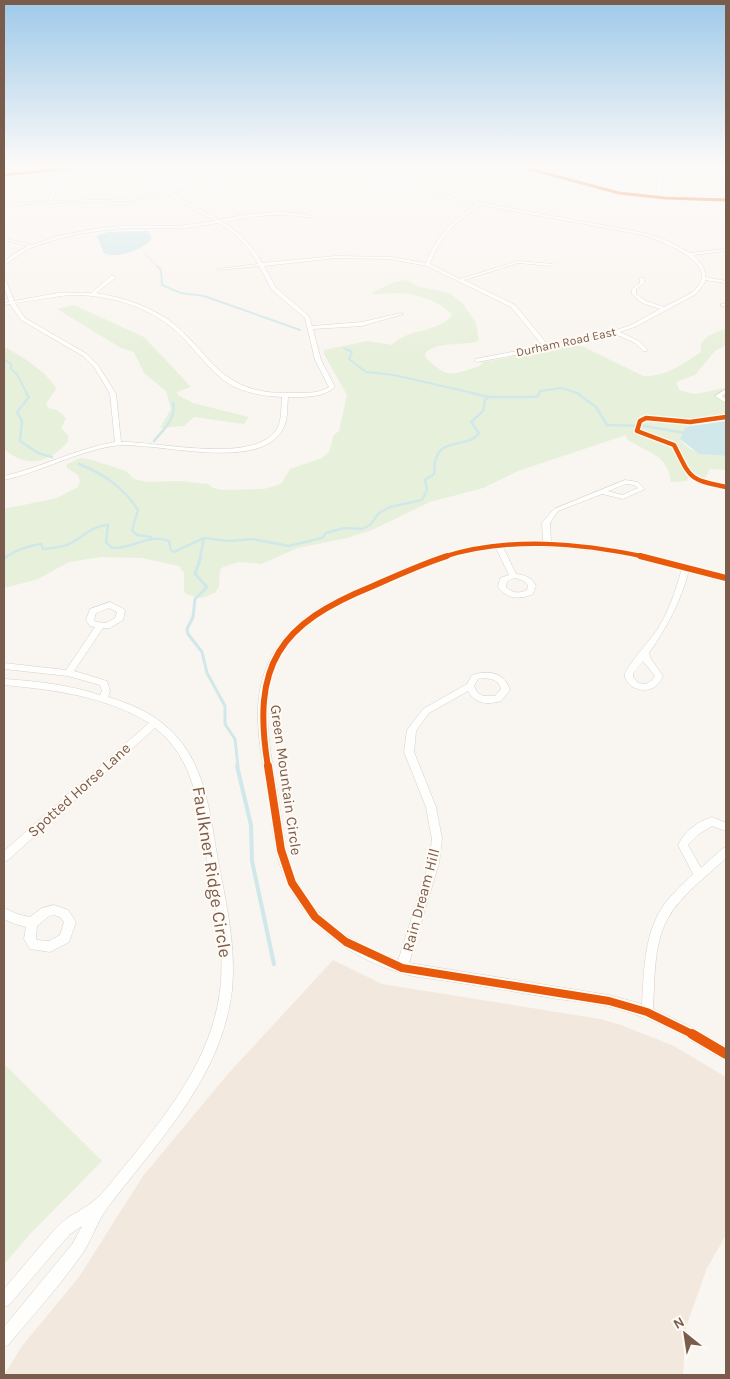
<svg xmlns="http://www.w3.org/2000/svg" width="730" height="1379" viewBox="0 0 730 1379" font-family="Karla,sans-serif">
<rect width="100%" height="100%" fill="#f9f5f0"/>
<path fill="#f2e8de" d="M333,960L382,984L600,1019L621,1025L674,1046L726,1077V1235L707,1268L686,1327L683,1375H4L22,1346L79,1277L143,1176L227,1075Z"/>
<path fill="#e7f0db" d="M406,280L417,286L450,293L463,304L476,323L479,341C462,346 441,341 426,352L425,357C449,380 450,375 480,366L483,362L573,346H582L643,376C666,377 683,364 701,352V343L708,336L726,328V345L715,351L695,375L676,382L679,390L694,394L726,388V421C707,422 689,420 680,439C688,453 711,456 726,456V470L710,469L703,482L689,475L687,481L671,482C667,453 648,454 627,439L626,435L518,471L483,488L430,502L372,530L347,538L298,548L261,564L239,562L223,567L220,570L219,586L215,593L202,598L188,595L184,592V573L179,566L142,558L101,557L69,562L38,579L4,588V509L57,498L78,487L80,481L78,475L67,468V464L81,458L92,460L126,471L134,479L147,482L178,481L208,484L213,488L222,490L264,489L281,484L290,469L322,458L329,452L334,435L339,431L347,395L324,354V350L367,341L392,345C409,327 437,334 452,315C440,300 413,293 395,293C386,293 379,296 371,293L392,283Z
M74,305L144,337L191,387L177,392L178,395L193,403L249,417L244,424L194,417L184,426L160,428L171,409L166,391L144,373L134,352L121,348L57,309Z
M4,347C18,353 51,375 56,389L46,404L48,408L57,410L66,418L61,428L68,435V442C48,463 27,469 4,449Z
M4,1064L102,1161L31,1233L4,1264Z"/>
<path fill="#d0e8ea" d="M148,231L152,238C146,249 115,260 104,253L97,236L108,232Z
M726,421V456L699,454L680,439L685,428L691,426Z"/>
<g fill="none" stroke-linecap="round" stroke-linejoin="round">
<path stroke="#d0e8ea" stroke-width="1" d="M359,179L406,176L438,167
M144,253L158,267"/>
<path stroke="#d0e8ea" stroke-width="2" d="M157,266L161,270L162,285L181,293L204,296L300,330
M344,348L352,352L349,359L366,372L394,375L477,394
M4,360L11,364V369L17,374L27,394
M539,394L540,391L561,388L580,394"/>
<path stroke="#d0e8ea" stroke-width="2.5" d="M26,393L29,397L17,412L22,421L20,441L38,453L52,457
M471,393L489,397
M577,393L596,407L607,425L644,426L685,433
M154,441C163,430 177,418 173,403
M79,464C104,474 123,487 138,510L132,530L137,535L151,537
M6,557C17,549 28,546 41,544L43,549C53,548 63,548 71,543C85,536 91,526 108,525L106,542L112,548C133,549 149,533 169,541L171,550L174,552L204,538L229,541L252,539L289,546L322,538L326,533L344,528L362,529L370,525L379,513L390,507L422,500L427,490L425,480L434,474C435,468 434,462 436,458C443,438 468,448 479,433L471,422L483,411L485,400L489,397H533L538,396L539,393
M200,557L204,538"/>
<path stroke="#d0e8ea" stroke-width="3" d="M201,556L195,574L207,587L195,599L193,617L187,629L188,634L202,652L207,673L225,706V724L235,739L238,767
M4,559L7,556"/>
<path stroke="#d0e8ea" stroke-width="4" d="M237,766L251,825L252,861L274,964"/>
<g stroke="#d7d1cb" stroke-width="1">
<path id="minor" d="M125,167H129L139,176L148,181L149,175L140,167H144L153,175L151,183L167,192L243,177L314,174L358,180L645,233L668,241L690,253L726,249V251L693,255C699,261 706,267 705,277L726,281V283L705,280V282L696,294L635,327L620,332L639,341L647,349V351H643L635,343L615,334L548,349L477,362L474,360L475,359L543,346L511,307L427,266L390,259L336,258L264,266L276,288L309,316L312,326L362,322L401,313L403,314L362,326L313,329L321,360L335,387C323,398 304,397 288,397C287,407 288,418 284,427C262,475 154,440 113,446C75,452 41,472 4,480V476C42,467 76,449 115,442L110,394L94,367L83,356L21,320L10,304L4,305V303L9,302L4,286V280L6,281L14,301L58,293H91L111,276H115V278L96,293C122,297 152,307 173,323C186,334 197,347 208,359C232,386 256,394 292,393C305,393 318,394 329,387L315,360L305,318L272,290L259,266L219,270L217,269L258,264C248,245 236,233 218,223L186,228H122L77,234L44,243L28,249L4,265V262L12,255L28,246L4,240V238L32,245L58,236L93,229L122,226H178L215,221L166,194L131,201L40,203L4,206V204L49,201L53,184L55,183L57,184L53,201L131,199L163,193L137,178ZM314,176L358,182L476,204C454,219 435,238 426,263L390,257L336,256L262,263C252,245 240,232 222,222C252,216 280,212 311,218L312,216L295,213L280,212L248,214L219,220L170,193L243,179ZM480,205L644,235C663,242 726,265 692,292C684,298 673,302 664,307L646,301L636,294V289L644,283V278H640V283L632,289V294L642,303L660,309L631,325L605,334L548,345L515,305L464,280L518,263L551,266L553,264L518,261L460,279L430,264C439,238 457,220 480,205ZM69,295C104,294 142,304 170,326C189,341 202,362 221,378C237,392 261,396 282,397C281,406 282,418 278,427C258,466 158,441 121,442L116,394L98,365L87,354L25,318L15,303Z
M520,167L532,168L566,178L600,169L595,167H600L606,169L570,179L604,189L656,196L659,171L656,167H660L663,171L660,197L726,199V201L658,199L619,194L592,188L540,172L506,187V185L536,171Z
M726,182V188L721,185Z
M721,304H726V306H721Z
M726,389V393L722,396L726,399V403L715,396Z
M625,480L638,482L645,489L623,499L602,494L558,511L550,523L551,542C611,544 669,559 726,576V580L689,570C681,601 667,627 649,653L651,659L663,676C658,688 648,693 635,688C630,686 624,680 625,674C625,669 652,637 657,630C669,611 676,590 682,568C623,553 564,544 503,547L516,574C525,575 531,577 536,586L533,594C520,600 507,599 498,587L500,578L509,575L496,548C483,550 471,552 459,555C431,563 404,576 377,587C350,598 323,609 301,629C254,672 267,734 277,790C280,810 283,830 286,850C298,908 345,942 398,961L429,863L432,839L426,807L404,752L407,730L423,709L467,684L472,675C489,670 504,672 510,690L501,701C488,705 475,704 468,691L429,713L416,731L414,752L436,807L442,839L439,863L409,963L609,995L642,1004C644,970 644,931 666,902C674,892 684,883 693,874L678,845C685,831 697,822 712,817L726,823V831L712,826L699,834L688,845L701,868L722,849L726,847V858C707,876 680,896 668,918C653,945 655,979 653,1009L687,1025L726,1047V1060C710,1054 695,1042 680,1034C658,1022 634,1013 610,1007C593,1003 575,1001 557,999C523,993 488,987 453,982C436,979 417,978 401,973C341,955 289,913 276,850C272,830 271,810 267,790C262,756 253,719 261,685C266,663 277,643 294,627C317,605 347,593 376,581C433,558 480,539 543,542L542,523L554,509ZM626,484L634,485L638,488L622,495L608,491ZM514,578C520,579 525,580 528,586L527,590C519,594 512,593 506,587L507,581ZM643,661L655,676L652,680L646,684L638,683L633,677V673ZM485,678C493,679 499,681 501,689L495,696H483L477,692L474,686L478,679Z
M110,602L124,609L125,611L123,620L110,628H103L74,671L107,681L110,691L108,697C184,719 203,764 214,837C222,888 237,938 232,990C222,1077 159,1140 108,1207C97,1221 92,1240 82,1254C60,1286 33,1315 9,1344L4,1347V1327L73,1243L82,1226L70,1234L9,1305L4,1307V1289C17,1274 30,1258 43,1243C49,1237 54,1229 61,1223C71,1215 84,1209 95,1200C107,1190 121,1169 132,1157C174,1105 216,1050 221,981C224,938 213,896 206,854C199,808 195,759 155,728L8,860L4,862V851L149,723C105,696 55,690 4,685V679C37,681 69,685 100,695L102,691L100,685L68,676L4,669V663L66,670L95,627L90,626L86,620L90,609ZM109,608L117,612L115,618L106,623L96,622L94,620L96,613Z
M54,905L68,910L76,922L69,942L50,952L30,949L24,939L26,927L15,924L4,919V908L17,914L30,917L42,908ZM54,915L60,917L64,922L60,935L49,941L37,940L36,938L37,926L49,916Z"/>
</g>
<g stroke="#dad1cc" stroke-width="1">
<path id="primary" d="M64,167H81L4,177V173Z"/>
</g>
<use href="#minor" fill="#fefefd" fill-rule="evenodd"/>
<use href="#primary" fill="#f3eee8" fill-rule="evenodd"/>
<g stroke="#fffaf3" stroke-width="4.5">
<path id="cycleway-far4" d="M522,167L619,193L665,198L726,200
M4,175L78,167"/>
</g>
<g stroke="#fffaf3" stroke-width="7">
<path id="cycleway-far3" d="M726,417L690,422L646,418L640,421L637,431L674,445C691,479 688,479 726,487
M443,557C509,536 580,543 646,557"/>
</g>
<g stroke="#fffaf3" stroke-width="9">
<path id="cycleway-far2" d="M640,556L726,578
M268,767C251,664 279,624 373,586C398,575 422,564 447,556"/>
</g>
<g stroke="#fffaf3" stroke-width="11">
<path id="cycleway-far1" d="M268,766L281,850L292,883L315,917L346,942L402,968L609,1001L647,1012L694,1035"/>
</g>
<g stroke="#fffaf3" stroke-width="13">
<path id="cycleway" d="M692,1034L726,1054"/>
</g>
<use href="#cycleway-far4" stroke="#e8590c" stroke-width="3"/>
<use href="#cycleway-far3" stroke="#e8590c" stroke-width="4.5"/>
<use href="#cycleway-far2" stroke="#e8590c" stroke-width="6"/>
<use href="#cycleway-far1" stroke="#e8590c" stroke-width="8"/>
<use href="#cycleway" stroke="#e8590c" stroke-width="10"/>
</g>
<linearGradient id="sky" x2="0" y2="1"><stop stop-color="#9ec9e9"/><stop offset="0.46" stop-color="#fcfaf8"/><stop offset="1" stop-color="#fcfaf8" stop-opacity="0"/></linearGradient>
<rect width="730" height="360" fill="url(#sky)"/>
<g text-anchor="middle" stroke-width="4" stroke-linejoin="round" paint-order="stroke">
<g font-size="12" fill="#7a5c4d" stroke="#fffaf3">
<text transform="translate(566 342) rotate(-12)" y="4">Durham Road East</text>
</g>
<g font-size="15" fill="#7a5c4d" stroke="#fffaf3">
<text transform="translate(286 780) rotate(82)" y="5">Green Mountain Circle</text>
<text transform="translate(79 790) rotate(-42)" y="5">Spotted Horse Lane</text>
<text transform="translate(421 900) rotate(-75)" y="5">Rain Dream Hill</text>
</g>
<g font-size="18" fill="#7a5c4d" stroke="#fffaf3">
<text transform="translate(212 872) rotate(81)" y="6">Faulkner Ridge Circle</text>
</g>
</g>
<rect width="730" height="1379" fill="none" stroke="#7a5c4d" stroke-width="10"/>
<g transform="translate(685 1334) rotate(330)" stroke="#fffaf3" stroke-width="4" paint-order="stroke">
<path d="M0-4L9 19L0 12L-9 19Z" fill="#7a5c4d"/>
<text y="-8" font-size="14" font-weight="bold" text-anchor="middle" fill="#7a5c4d">N</text>
</g>
</svg>
